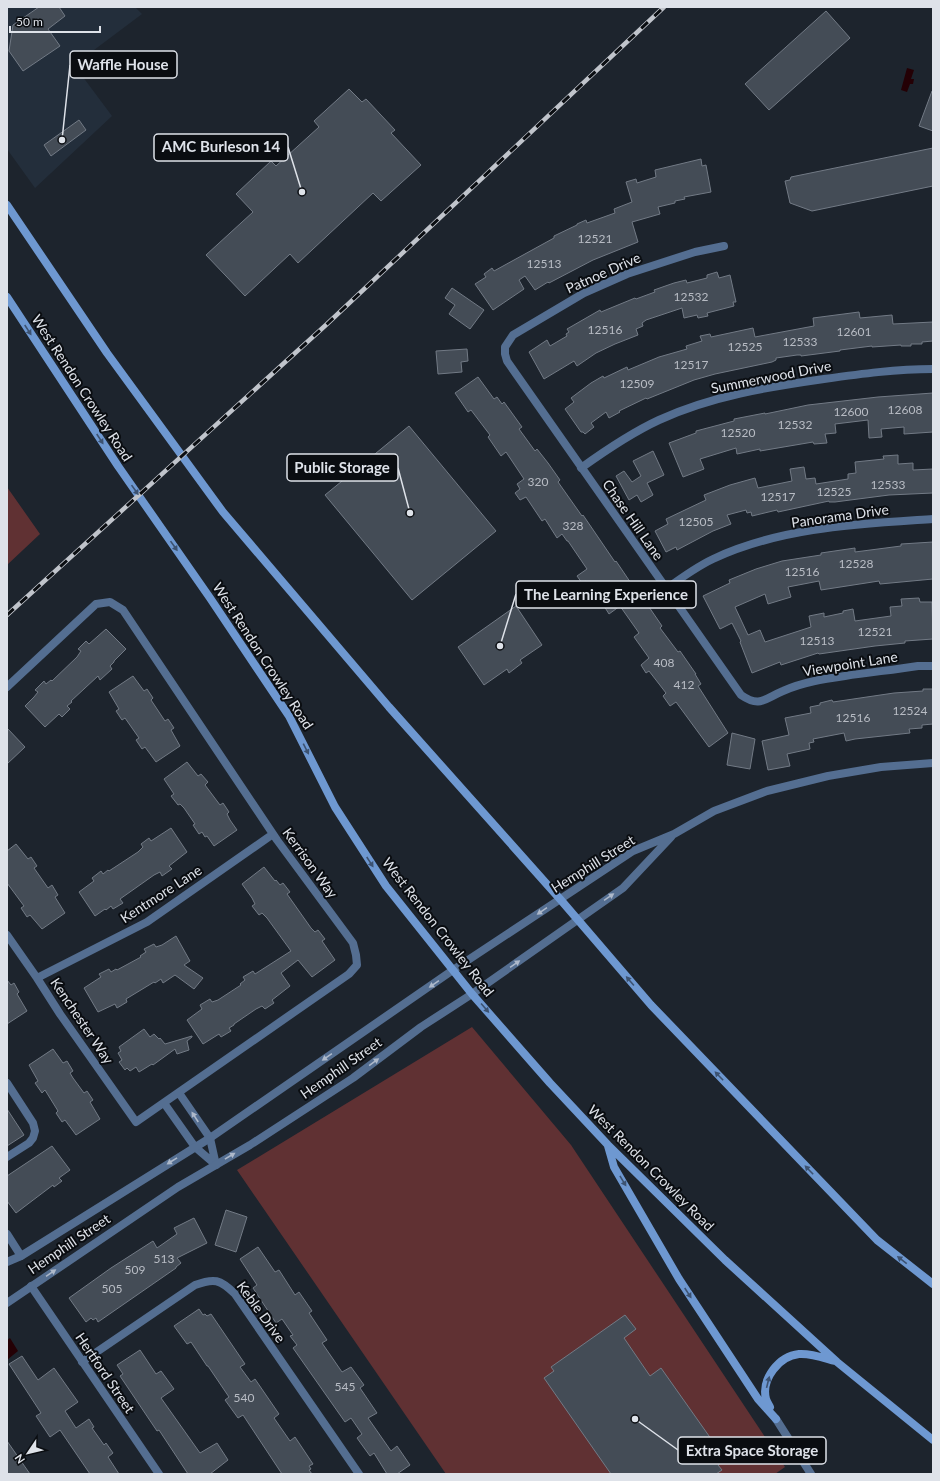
<svg xmlns="http://www.w3.org/2000/svg" width="940" height="1481" viewBox="0 0 940 1481" font-family="Lato,sans-serif">
<rect width="100%" height="100%" fill="#1d242d"/>
<path fill="#232e3b" d="M7,7H135L142,14L74,65L112,116L35,188L7,149Z"/>
<path fill="#603133" d="M7,487L40,534L7,565Z
M472,1027L571,1145L785,1467L775,1474H446L237,1170Z"/>
<path fill="#240005" d="M907,68L914,70L911,79H914L913,84H910L907,92L901,90Z
M10,1338L18,1351L7,1360V1340Z"/>
<path fill="#444c56" stroke="#727a85" d="M39,7H59L65,16L48,29L60,46L23,71L9,51L13,25Z
M826,11L850,38L769,110L745,84Z
M349,89L362,102L366,99L395,130L391,133L421,165L381,201L373,193L298,263L290,254L245,296L206,255L253,212L236,194L271,161L276,166L319,127L314,121Z
M932,91H933V131L919,126Z
M79,120L86,130L51,156L44,145Z
M933,148V186L812,211L790,203L785,181L790,180L791,177Z
M701,159L702,166L706,165L711,192L684,197L685,199L675,201V203L658,207L660,214L632,222L638,242L593,260L549,283L548,282L535,290L525,276L519,280L524,289L493,310L475,284L486,277L484,274L492,268L494,271L554,238V236L577,225V224L586,220L587,223L615,213L614,209L632,202L626,182L636,179L637,183L656,177L655,170Z
M717,272L719,278L730,275L736,302H733L734,306L707,313L708,316L698,318L697,315L684,318L682,308L646,320L642,323L643,326L636,329L638,335L615,344L596,353L577,366L574,361L544,379L529,352L547,340L550,346L567,336L566,334L569,332L567,329L600,310L601,312L635,298L636,299L655,292L654,290L674,283L686,280L687,283L707,278V275Z
M452,288L484,310L470,329L449,314L455,305L445,298Z
M859,312L860,318L892,315L893,324L933,322V341L922,342V344H911V346H901V345L872,347V346L840,350V351L801,356V355H797L776,358V360L772,362L715,374L694,380L647,399L646,398L619,411L620,412L609,418L606,412L591,423L594,427L585,434L583,432H581L565,409L574,402L571,398L591,383L603,376L604,378L627,367L628,370L659,357L687,349L686,346L702,341L700,336L710,334L711,337L753,328L755,337L814,326L813,318Z
M467,349L468,361L461,362L462,372L438,374L436,351Z
M478,377L494,399L497,397L502,404L504,402L522,427L519,429L535,451L537,449L548,463L560,480L558,482L582,516L583,515L615,562L616,561L641,598L642,597L649,607L662,626L660,628L678,652L680,651L696,674H695L701,684L698,686L728,733L709,747L676,702L670,706L663,696L666,693L649,671L646,673L641,665L649,658L634,637L639,633L620,606L609,614L604,606L610,602L600,587L593,592L586,581L582,583L577,576L587,569L568,541H567L562,534L557,538L545,519L542,521L526,497L520,500L515,493L520,489L517,484L524,479L506,452L501,456L488,437L490,435L471,410L468,412L455,393Z
M933,393V432L904,434V427L881,429L882,437L869,438L868,420L835,424L836,433L825,434L827,443L814,444L813,442L760,451V449L737,454L736,448L700,459L704,469L683,477L669,443L696,433V431L734,421V419L765,413V414L808,405L878,397Z
M409,426L496,531L412,600L325,495Z
M653,451L664,475L647,483L653,495L641,502L637,495L629,500L616,476L624,471L632,482L641,476L633,461Z
M898,455V464L913,463V470L933,469V493L889,495L835,502H829V501L778,512L777,510L752,516L751,512L747,513L746,510L727,515L731,524L713,531L677,550L676,547L666,552L655,531L668,524L666,519L706,500L704,495L730,485L755,478L758,488L792,481L790,469L804,467L806,479L815,478L816,484L848,479V474L856,473L855,462L884,459L883,456Z
M933,542V579L880,584L879,581L821,590L819,581L788,587L791,597L768,604L765,594L735,607L748,635L760,630L765,642L811,627L809,616L824,613V617L843,613V611L853,609L855,621L891,616L890,607L902,606L901,599L919,598L920,602H932L933,639L905,641V643L875,646L819,654L818,653L781,665L780,662L752,673L740,642L741,641L732,623L720,629L703,596L730,583L729,580L756,569L782,561L821,555V553L855,548V552L901,546V544Z
M516,606L542,645L520,660L522,663L509,673L507,669L484,685L458,647Z
M106,629L126,649L114,661V662L110,666L112,669L100,680L98,676L71,701L72,702L67,706L70,709L62,717L59,714L45,727L25,706L34,697L38,692L35,690L44,681L46,684L51,680L52,681L77,657L81,651L78,649L86,641L89,644Z
M133,676L144,691L147,689L153,698L151,700L165,721L168,719L174,728L171,730L180,746L156,762L145,747L142,749L136,740L139,738L125,718L122,720L116,711L119,709L109,692Z
M923,689H933V724L922,725V728L909,729L910,733L855,739L846,741L844,733L813,739L814,742L809,743L810,749L787,754L790,766L768,770L762,741L789,735L785,718L811,713L810,707L820,705V703L832,700L833,702L894,693L923,691Z
M7,728L25,747L7,764Z
M732,733L755,739L750,769L727,765Z
M187,762L198,776L201,774L208,782L205,785L220,805L223,803L229,812L227,814L230,820L237,830L214,846L207,836L205,837L202,832L199,834L193,825L195,824L184,808L180,804L178,805L171,796L174,794L164,779Z
M171,828L187,852L169,866L172,869L162,876L160,872L154,875L120,899L123,903L113,909L111,906L106,910L105,909L95,916L79,892L94,881L92,878L101,871L103,874L108,870L109,871L138,852L143,847L141,844L149,838L151,841Z
M16,844L28,859L31,857L37,866L34,868L48,888L52,885L58,895L55,897L65,913L42,929L30,915L27,917L21,908L24,906L7,883V851Z
M264,867L275,881L276,880L280,885L283,883L290,892L287,894L311,928L315,932L318,930L325,939L322,941L335,960L312,977L298,960L281,973L290,986L272,1000L274,1003L265,1009L262,1006L256,1009L234,1024V1025L229,1028L231,1031L221,1037L219,1034L203,1044L187,1020L202,1009L200,1005L210,999L212,1002L218,1000L241,985L240,984L245,980L243,977L253,971L255,974L291,951L267,918L262,913L259,915L252,906L255,904L252,898L242,884Z
M176,936L190,961L184,965L203,978L194,989L175,975L163,983L161,979L155,983L154,982L126,999L127,1002L117,1008L115,1004L98,1012L84,988L101,977L99,974L109,969L111,972L116,969L117,970L141,957L140,956L146,952L144,949L154,944L156,947L162,945Z
M7,980L11,985L14,983L19,992L17,994L27,1011L7,1024Z
M144,1029L150,1037L154,1034L159,1039L160,1038L165,1044L192,1036V1037L187,1041L189,1050L177,1054L175,1049L153,1065L152,1064L139,1072L136,1067L130,1071L127,1068L125,1070L119,1062L122,1060L118,1053L121,1051L119,1047Z
M53,1049L63,1063L67,1061L73,1071L70,1073L73,1078L84,1093L87,1091L93,1100L90,1102L100,1119L76,1135L65,1120L62,1122L56,1113L58,1111L45,1090L42,1093L35,1083L38,1081L29,1065Z
M7,1109L24,1135L7,1146Z
M52,1146L70,1170L59,1178L62,1181L54,1187L53,1185L16,1213L7,1201V1176Z
M226,1210L247,1217L236,1252L215,1245Z
M194,1218L207,1243L177,1258L181,1263L176,1267V1268L98,1322L96,1318L93,1320L91,1318L86,1322L69,1298L111,1268L153,1241L157,1248L177,1234L174,1228Z
M258,1247L275,1272L279,1270L295,1295L299,1292L312,1311L309,1313L327,1340L322,1343L342,1372L351,1367L364,1385L360,1388L377,1413L368,1418L391,1451L397,1446L410,1465L397,1474H387L374,1453L370,1456L357,1438L362,1434L351,1418L345,1422L293,1348L297,1345L290,1336L293,1335L282,1319L276,1323L253,1288L257,1285L240,1259Z
M199,1309L203,1315L205,1314L207,1316L211,1314L245,1364L240,1367L251,1382L255,1379L279,1414L274,1418L290,1441L295,1437L313,1464L309,1466L311,1469L309,1470L312,1474H282L243,1415L238,1418L225,1400L229,1397L208,1366H207L191,1342L187,1344L174,1326Z
M625,1315L636,1329L624,1338L650,1376L661,1368L726,1460L718,1465L722,1470L716,1474H611L544,1378L554,1371L551,1367Z
M140,1350L156,1374L161,1371L174,1389L161,1398L200,1453L217,1443L228,1460L210,1474H188L159,1430L157,1431L120,1376L123,1374L117,1365Z
M22,1356L38,1380L54,1368L78,1402L65,1411L76,1428L89,1419L94,1427L92,1428L104,1445L106,1443L113,1453L108,1457L119,1474H90L60,1430L50,1437L36,1416L41,1413L9,1364Z
M7,1441L30,1474H7Z"/>
<g fill="none" stroke-linecap="round" stroke-linejoin="round">
<path stroke="#546e91" stroke-width="8" d="M724,246L695,252L627,274L584,293L513,335L505,347V354L507,361L741,695C760,708 764,699 783,691C803,682 824,679 845,676C870,672 894,670 918,666H933
M581,468C606,450 631,433 659,420C711,396 768,387 824,379C860,374 896,369 933,369
M666,589C681,578 696,567 713,559C781,527 859,524 933,519
M7,687L96,604L110,602L123,610L277,840L353,943L356,955L357,965L349,974L136,1122L60,1014L37,978L7,935
M37,978L147,922L273,834
M7,1083L33,1123L35,1131L33,1138L29,1143L7,1157
M179,1093L210,1138L216,1165
M164,1103L195,1147L216,1165
M7,1234L21,1256
M31,1286L159,1474
M82,1362L195,1285C214,1278 220,1279 235,1294L359,1474"/>
<path stroke="#546e91" stroke-width="8" d="M7,1262L21,1256L210,1138L453,970L633,851L674,834L714,811L767,791L828,776L881,767L933,763
M7,1303L178,1187L250,1145L353,1078L421,1027L472,994L623,888L671,837
M776,1419L811,1474"/>
<path stroke="#6e98d1" stroke-width="8" d="M7,205L107,353L223,512L389,707L560,899L651,1005L877,1240L933,1284
M7,297L118,466L210,598L289,716L335,807L386,886L472,994L550,1083L608,1145L725,1260L837,1362L933,1440
M608,1146L614,1167L679,1279L758,1399L776,1419
M770,1407C769,1405 767,1402 766,1399C761,1379 779,1356 799,1354C811,1353 824,1358 835,1361"/>
<g stroke="#c0c4cb" stroke-width="4.5">
<path id="rail" d="M7,615L327,324L664,7"/>
</g>
<use href="#rail" stroke="#0a0d11" stroke-width="3" stroke-dasharray="9" stroke-linecap="butt"/>
</g>
<defs><path id="oneway-solid" d="M-6-.8H1V-3.2L6.5 0L1 3.2V.8H-6Z"/></defs>
<g fill="#3c5271">
<use href="#oneway-solid" transform="translate(28 330) rotate(57)"/>
<use href="#oneway-solid" transform="translate(100 439) rotate(57)"/>
<use href="#oneway-solid" transform="translate(135 490) rotate(55)"/>
<use href="#oneway-solid" transform="translate(174 546) rotate(55)"/>
<use href="#oneway-solid" transform="translate(306 749) rotate(63)"/>
<use href="#oneway-solid" transform="translate(370 862) rotate(57)"/>
<use href="#oneway-solid" transform="translate(630 981) rotate(-131)"/>
<use href="#oneway-solid" transform="translate(485 1008) rotate(49)"/>
<use href="#oneway-solid" transform="translate(719 1076) rotate(-134)"/>
<use href="#oneway-solid" transform="translate(809 1170) rotate(-134)"/>
<use href="#oneway-solid" transform="translate(623 1181) rotate(59)"/>
<use href="#oneway-solid" transform="translate(902 1260) rotate(-142)"/>
<use href="#oneway-solid" transform="translate(688 1293) rotate(57)"/>
<use href="#oneway-solid" transform="translate(768 1382) rotate(-76)"/>
</g>
<g fill="#aeb9ca">
<use href="#oneway-solid" transform="translate(609 897) rotate(-34)"/>
<use href="#oneway-solid" transform="translate(542 911) rotate(146)"/>
<use href="#oneway-solid" transform="translate(515 964) rotate(-35)"/>
<use href="#oneway-solid" transform="translate(434 984) rotate(145)"/>
<use href="#oneway-solid" transform="translate(327 1057) rotate(145)"/>
<use href="#oneway-solid" transform="translate(374 1062) rotate(-36)"/>
<use href="#oneway-solid" transform="translate(195 1117) rotate(-123)"/>
<use href="#oneway-solid" transform="translate(230 1156) rotate(-31)"/>
<use href="#oneway-solid" transform="translate(172 1161) rotate(148)"/>
<use href="#oneway-solid" transform="translate(51 1273) rotate(-34)"/>
</g>
<g text-anchor="middle" stroke-width="4" stroke-linejoin="round" paint-order="stroke">
<g font-size="12" fill="#b8bcc4">
<text x="595" y="243">12521</text>
<text x="544" y="268">12513</text>
<text x="691" y="301">12532</text>
<text x="605" y="334">12516</text>
<text x="854" y="336">12601</text>
<text x="800" y="346">12533</text>
<text x="745" y="351">12525</text>
<text x="691" y="369">12517</text>
<text x="637" y="388">12509</text>
<text x="905" y="414">12608</text>
<text x="851" y="416">12600</text>
<text x="795" y="429">12532</text>
<text x="738" y="437">12520</text>
<text x="538" y="486">320</text>
<text x="888" y="489">12533</text>
<text x="834" y="496">12525</text>
<text x="778" y="501">12517</text>
<text x="696" y="526">12505</text>
<text x="573" y="530">328</text>
<text x="856" y="568">12528</text>
<text x="802" y="576">12516</text>
<text x="875" y="636">12521</text>
<text x="817" y="645">12513</text>
<text x="664" y="667">408</text>
<text x="684" y="689">412</text>
<text x="910" y="715">12524</text>
<text x="853" y="722">12516</text>
<text x="164" y="1263">513</text>
<text x="135" y="1274">509</text>
<text x="112" y="1293">505</text>
<text x="345" y="1391">545</text>
<text x="244" y="1402">540</text>
</g>
<g font-size="14" fill="#dee2e9" stroke="#0a0d11">
<text transform="translate(603 273) rotate(-24)" y="5">Patnoe Drive</text>
<text transform="translate(771 377) rotate(-11)" y="5">Summerwood Drive</text>
<text transform="translate(82 388) rotate(57)" y="5">West Rendon Crowley Road</text>
<text transform="translate(840 516) rotate(-8)" y="5">Panorama Drive</text>
<text transform="translate(633 520) rotate(55)" y="5">Chase Hill Lane</text>
<text transform="translate(263 656) rotate(57)" y="5">West Rendon Crowley Road</text>
<text transform="translate(850 664) rotate(-9)" y="5">Viewpoint Lane</text>
<text transform="translate(310 863) rotate(54)" y="5">Kerrison Way</text>
<text transform="translate(593 864) rotate(-32)" y="5">Hemphill Street</text>
<text transform="translate(161 894) rotate(-33)" y="5">Kentmore Lane</text>
<text transform="translate(438 927) rotate(52)" y="5">West Rendon Crowley Road</text>
<text transform="translate(82 1021) rotate(56)" y="5">Kenchester Way</text>
<text transform="translate(341 1068) rotate(-35)" y="5">Hemphill Street</text>
<text transform="translate(651 1168) rotate(45)" y="5">West Rendon Crowley Road</text>
<text transform="translate(69 1244) rotate(-34)" y="5">Hemphill Street</text>
<text transform="translate(261 1312) rotate(54)" y="5">Keble Drive</text>
<text transform="translate(105 1373) rotate(56)" y="5">Hertford Street</text>
</g>
</g>
<path fill="none" stroke="#dee2e9" stroke-width="1.5" d="M62 140L70 65M302 192L288 147M410 513L398 468M500 646L516 594M635 1419L678 1450"/>
<g fill="#dee2e9" stroke="#0a0d11" stroke-width="1.5">
<circle cx="62" cy="140" r="4"/>
<circle cx="302" cy="192" r="4"/>
<circle cx="410" cy="513" r="4"/>
<circle cx="500" cy="646" r="4"/>
<circle cx="635" cy="1419" r="4"/>
</g>
<g fill="#0a0d11" stroke="#dee2e9" stroke-width="1.5">
<rect x="70" y="51" width="107" height="27" rx="4"/>
<rect x="154" y="134" width="134" height="27" rx="4"/>
<rect x="287" y="454" width="111" height="27" rx="4"/>
<rect x="516" y="581" width="180" height="27" rx="4"/>
<rect x="678" y="1437" width="148" height="27" rx="4"/>
</g>
<g font-size="15" text-anchor="middle" font-weight="bold" fill="#dee2e9">
<text x="123" y="70">Waffle House</text>
<text x="221" y="152">AMC Burleson 14</text>
<text x="342" y="473">Public Storage</text>
<text x="606" y="600">The Learning Experience</text>
<text x="752" y="1456">Extra Space Storage</text>
</g>
<rect width="940" height="1481" fill="none" stroke="#dee2e9" stroke-width="16"/>
<g transform="translate(28 1453) rotate(235)" stroke="#0a0d11" stroke-width="3" paint-order="stroke">
<path d="M0-3L7 15L0 10L-7 15Z" fill="#dee2e9"/>
<text y="-6" font-size="11" font-weight="bold" text-anchor="middle" fill="#dee2e9">N</text>
</g>
<path d="M10 26v6h90v-6" fill="none" stroke="#dee2e9" stroke-width="2"/>
<text x="16" y="26" font-size="12" fill="#dee2e9" stroke="#0a0d11" stroke-width="3" paint-order="stroke">50 m</text>
</svg>
